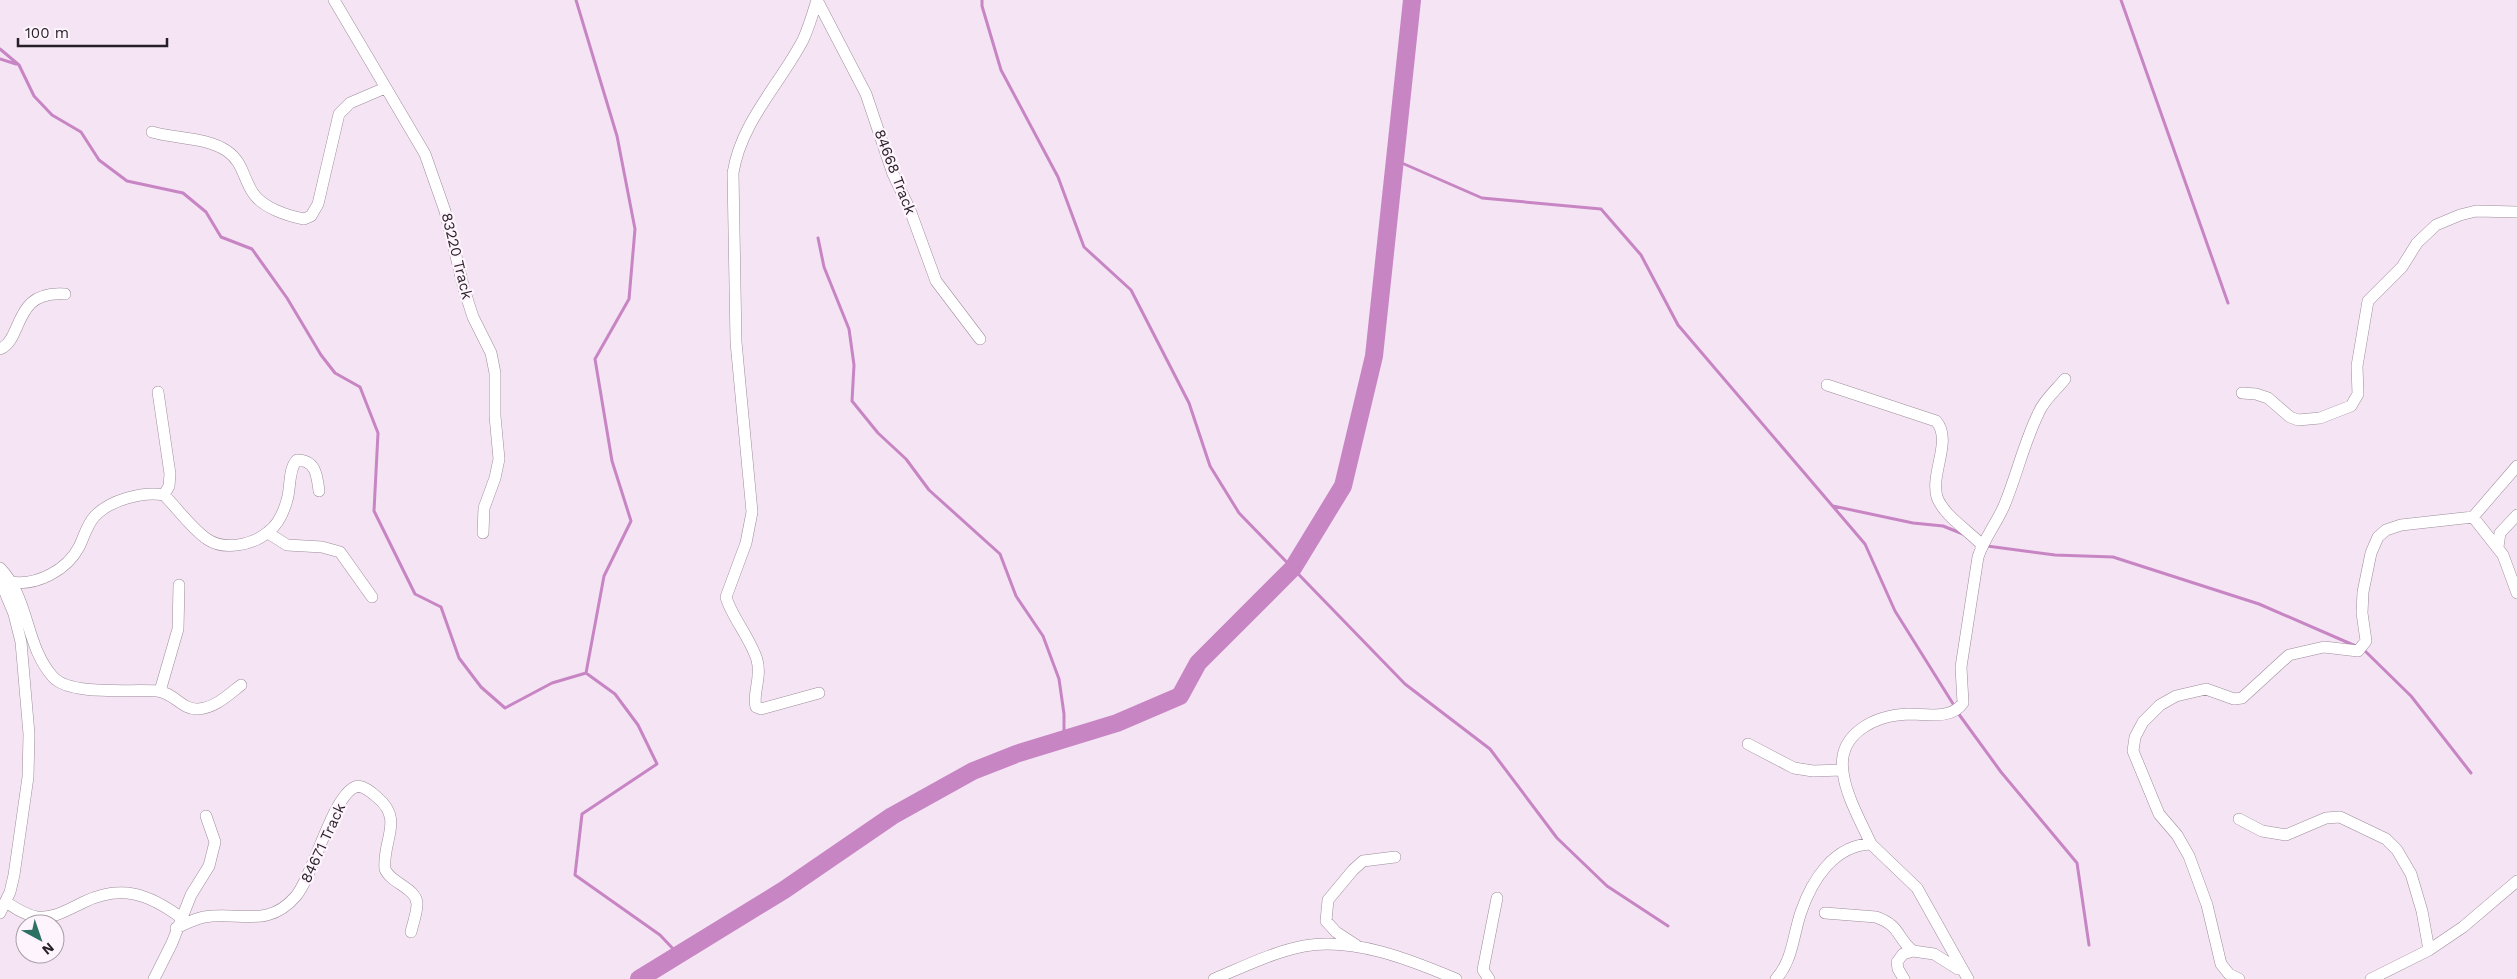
<svg xmlns="http://www.w3.org/2000/svg" width="2517" height="979" viewBox="0 0 2517 979" font-family="'Work Sans',sans-serif">
<rect width="100%" height="100%" fill="#f5e4f4"/>
<g fill="none" stroke-linecap="round" stroke-linejoin="round">
<path stroke="#c785c4" stroke-width="3" d="M576,0L617,136L635,229L629,299L595,359L612,461L631,521L604,576L586,673
M982,0V6L1001,70L1058,177L1084,247L1131,290L1189,403L1210,466L1239,513L1405,684L1490,749L1557,838L1607,886L1668,926
M2121,0L2228,303
M0,49L19,65L34,96L52,115L81,132L99,160L127,181L183,193L206,212L221,237L252,249L287,298L321,355L335,373L360,387L378,433L374,511L415,594L441,607L459,658L481,687L505,708L552,683L586,673L615,694L638,725L657,764L582,814L575,875L660,935L678,954
M0,59L16,64
M1395,160L1482,198L1601,209L1641,255L1678,325L1865,544L1895,611L1955,707
M818,238L824,267L849,329L854,365L852,401L878,433L906,459L929,490L1000,554L1016,596L1043,636L1059,679L1064,714V740
M1833,506L1913,523L1943,526L1963,534
M1987,546L2055,555L2113,557L2259,604L2358,647
M2364,650L2411,696L2471,773
M1958,713L2001,772L2077,863L2089,945
M650,971L654,979"/>
<path stroke="#c785c4" stroke-width="18" d="M639,979L784,890L892,816L973,771L1016,754L1117,723L1180,696L1198,663L1293,568L1343,486L1374,356L1412,0"/>
<g stroke="#9d8d9b" stroke-width="12">
<path id="minor" d="M334,0L425,154L445,211L464,289L473,317L491,353L495,373V416L499,459L495,478L484,508L483,533
M817,0C813,13 809,27 803,40C780,84 741,122 733,173L736,342L752,512L746,543L726,597C731,616 751,639 757,660C762,678 752,694 756,707L761,709L819,693
M817,0L866,94L893,174L910,210L936,281L980,339
M152,132C176,139 206,137 227,151C243,162 243,178 253,193C263,208 288,216 304,219L311,216L318,204L339,114L350,103L385,88
M0,349C24,339 12,290 65,294
M1827,385L1936,421C1953,440 1930,473 1937,497C1943,515 1969,531 1982,545
M158,392L170,474L169,486L164,495
M2242,393L2256,394L2268,398L2290,417L2298,420L2320,418L2351,406L2358,394L2357,366L2368,301L2402,267L2417,243L2436,225L2460,215L2476,211L2517,212
M2473,517L2503,555L2517,593
M268,533L287,545L322,547L340,552L372,597
M2498,547L2500,533L2517,515
M0,568C30,599 25,646 53,677C70,696 131,689 157,691C173,692 182,710 198,709C215,708 228,695 241,685
M0,580L14,614L21,642L29,734L28,777L14,875L10,892L0,913
M11,582C37,586 67,570 79,547C84,537 87,524 95,516C110,500 143,491 164,495C177,508 192,529 207,539C224,551 253,545 268,532C278,525 284,511 287,500C291,488 288,469 297,460C316,460 317,476 319,491
M160,691L178,629L179,585
M1748,744L1794,768L1813,771L1842,770
M2239,819L2262,831L2286,835L2326,818L2340,817L2386,839L2397,850L2411,874L2422,911L2429,950
M1871,844C1861,822 1846,796 1843,772C1837,733 1876,715 1909,714C1927,714 1951,720 1963,703L1961,667L1978,557C1984,539 1996,524 2004,506C2017,475 2024,442 2039,412C2044,400 2057,389 2065,379
M6,902C15,908 25,915 37,917C54,919 69,909 84,902C121,884 149,894 180,917
M1825,913L1876,917C1901,926 1896,937 1913,951L1934,954L1958,969
M176,928C185,924 194,919 204,917C240,911 268,929 296,896C314,875 333,791 358,786C366,787 372,793 378,798C404,820 382,841 385,869C390,883 417,888 417,904C417,913 413,923 411,932
M1356,945L1336,932L1326,921L1328,900L1353,870L1363,861L1395,857
M154,979L172,943L191,895L209,866L215,842L206,816
M1214,979C1243,967 1273,952 1304,946C1354,937 1411,960 1456,979
M1489,979L1483,970L1497,898
M1776,979C1793,960 1793,935 1801,912C1812,880 1834,845 1871,844L1917,888L1968,979
M1904,979L1898,969L1897,962L1903,954L1913,951
M2239,979L2229,974L2221,964L2207,905L2189,856L2177,835L2159,814L2133,751L2135,737L2143,722L2160,705L2176,696L2206,689L2234,699L2242,698L2289,655L2324,647L2358,651L2366,641L2362,613L2363,592L2371,553L2378,537L2386,530L2401,525L2473,517L2517,466
M2371,979L2429,950L2463,927L2517,881"/>
</g>
<use href="#minor" stroke="#fff" stroke-width="11"/>
</g>
<g text-anchor="middle" stroke-width="4.5" stroke-linejoin="round" paint-order="stroke">
<g font-size="15" fill="#261f25" stroke="#fef4fd">
<text transform="translate(895 172) rotate(69)" y="5">84668 Track</text>
<text transform="translate(457 256) rotate(76)" y="5">83220 Track</text>
<text transform="translate(323 843) rotate(-65)" y="5">84671 Track</text>
</g>
</g>
<g transform="translate(40 939) rotate(140)"><circle r="24" fill="#fef4fd" stroke="#a89fa7"/>
<path d="M0-4L9 19L0 12L-9 19Z" fill="#2d7164"/>
<text y="-8" font-size="14" font-weight="bold" text-anchor="middle" fill="#261f25">N</text>
</g>
<path d="M18 38v8h149v-8" fill="none" stroke="#261f25" stroke-width="2.5"/>
<text x="25" y="38" font-size="15" fill="#261f25" stroke="#fef4fd" stroke-width="4" paint-order="stroke">100 m</text>
</svg>
